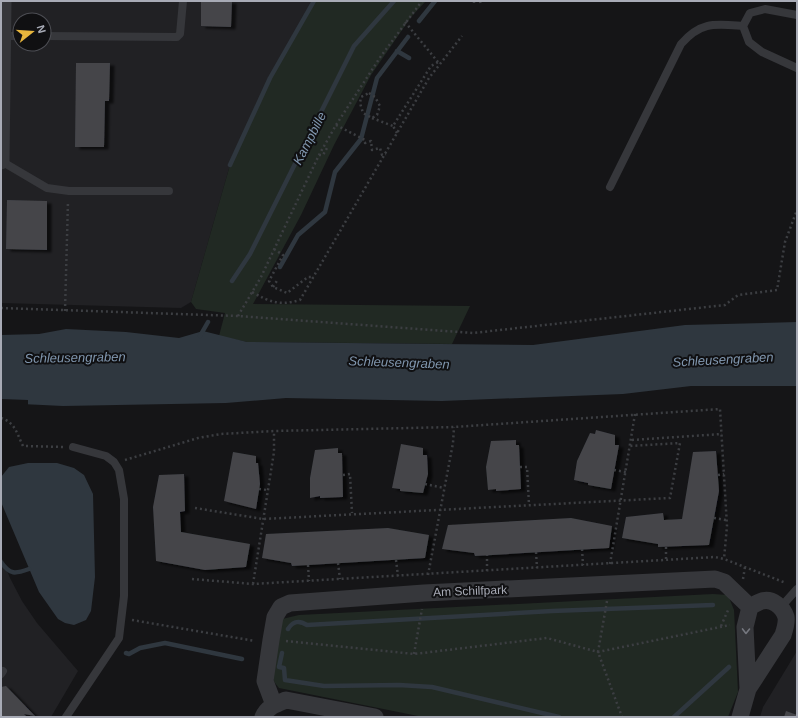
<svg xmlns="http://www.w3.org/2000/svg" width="798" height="718" viewBox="0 0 798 718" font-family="Helvetica,sans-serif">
<defs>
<filter id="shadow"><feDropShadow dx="4.5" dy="2.5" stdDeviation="1" flood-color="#0009"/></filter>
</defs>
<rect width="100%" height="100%" fill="#151517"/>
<path fill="#212124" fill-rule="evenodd" d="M1,1H314L270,78L230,165L191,302L181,308L1,303ZM20,20H44V44H20Z
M1,556L10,578L22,601L37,623L78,671L51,717H1Z
M797,651V717H760L763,707Z"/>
<path fill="#212923" d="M314,1H426L411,17L371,75L334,145L301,215L253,304L470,306L452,344L247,342L219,336L225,313L196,309L191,302L230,165L270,78Z
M713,594L728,595L734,610L738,692L728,717H423L279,688L275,683L272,676L282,619L299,615Z"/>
<path fill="#2f373f" d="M797,322V386H691L623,394L442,401L286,398L226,403L63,406L1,403V335L39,334L66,329L126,332L179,338L203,331L247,342L533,345L685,325Z
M28,463H57L74,468L84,475L93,494L95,577L91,611L86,620L74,625L65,623L58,619L39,592L1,502V477L9,467Z"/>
<path fill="#151517" d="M1,399L28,400V405H1Z"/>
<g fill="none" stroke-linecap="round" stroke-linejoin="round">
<path stroke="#2f373f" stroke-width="4.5" d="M419,21L435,1
M397,51L409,58
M230,165L270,78L314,1
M280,267L298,235L325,212L335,172L361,139L377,78L408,37
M232,281L250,254L354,46L394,1
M200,336L208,322
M1,562C10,575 15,574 29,569
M288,629C293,621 299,620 307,625L552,611L713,605
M126,653L129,654L140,648L165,643L242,659
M282,653L279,667L284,668L285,680L324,686L399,685L432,687L559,717
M674,717L729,667"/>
</g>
<path fill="#44454a" filter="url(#shadow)" d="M201,1H232L231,27L201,26Z
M76,63H110L109,101H105L104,147H75Z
M7,200L47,201V250L6,249Z
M596,430L615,435V445H619L611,489L588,485V483L574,480L577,461L590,433L595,434Z
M516,440V445H519L521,489L496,491V489L488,490L486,467L491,441Z
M401,444L423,448V455H427L428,474L423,493L400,491V489L392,488Z
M338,448V453H342L343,497L320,498V496L310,498V478L315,450Z
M716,451L719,491L709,545L658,547V544L622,538L626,517L663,513L664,520L682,519L693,452Z
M233,452L256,456V463H258L260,484L256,509L224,501Z
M184,474L185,511L180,512L181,532L250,544L246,567L205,570L156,561L153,507L159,475Z
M571,518L612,526L609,548L475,556L474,553L442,549L448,525Z
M388,528L429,535L425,558L292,566L291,563L262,558L266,534Z
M6,686L35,716L24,714L27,717L1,716V687Z
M786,711L797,715V717H784Z"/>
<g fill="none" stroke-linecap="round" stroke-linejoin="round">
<path stroke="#3c3e42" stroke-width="2.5" stroke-dasharray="2 3" stroke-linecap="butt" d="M474,1V3L476,1
M480,1L481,5
M405,22L438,62
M369,93L375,97L380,106L377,115L372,118L363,113L360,103L361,97Z
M372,118L393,126
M336,125L365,140V143L371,141L372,150L380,148L382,155L386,154
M397,133L393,126L431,66L438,62
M319,155H323L327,148
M274,249L283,255L269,281L273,287L287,293L308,277H314
M273,287L278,279
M252,292C270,302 279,306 300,300L429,78L462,36
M1,308L238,316L473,333L725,305L738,295L777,290L785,242L797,210
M65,311L68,201
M238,316L261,277L319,155L336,125L381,56L422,1
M1,418C15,422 17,434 23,446L63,447
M632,440L722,434
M125,460L198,438L221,434L274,431L454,427L720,409L727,526L724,559
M520,467H527L529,505
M614,470L626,472
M343,475L350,474L352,513
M718,475L724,474
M425,484L444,488
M259,489L267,490
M195,508L263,519L670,498L680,443L630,446
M714,518L726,520
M666,547V561
M582,549L583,565
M536,552L537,568
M396,560L398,576
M338,563L340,579
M610,564L635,414
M308,565L309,581
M487,571V555
M428,575L453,443L454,427
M192,579L253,584L715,557L724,559L786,583
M743,579L745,567
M253,584L274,452V431
M607,601L598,652L622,717
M132,620L255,641
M721,626L729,608
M286,641L414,654L547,638L598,652L730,625
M414,654L422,609"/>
<path stroke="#36373b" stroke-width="8" d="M797,15L765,9L750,13L743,26L749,42L762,52L797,68
M2,36H20
M44,36L177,37L180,34L183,1
M1,161L47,188L69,191H169
M610,187L681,44C701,21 715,24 743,26
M781,607L797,589
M1,674L3,671
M66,717L119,638L124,596V499L119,470L114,462L106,456L73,447"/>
<path stroke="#36373b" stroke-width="17" d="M1,161L3,1
M274,705L265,681L271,640L275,617L281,607L290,603L424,593L715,579L724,582L750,607
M263,717C267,707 276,704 286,700L375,717
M740,717L748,689L783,635C785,629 787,623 786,617C783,607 772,598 762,601C758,602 754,605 750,607L745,627L748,689"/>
</g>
<defs><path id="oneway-chevron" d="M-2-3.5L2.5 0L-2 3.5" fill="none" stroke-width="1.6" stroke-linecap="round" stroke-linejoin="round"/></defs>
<use stroke="#75777f" href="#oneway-chevron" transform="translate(746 631) rotate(91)"/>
<g text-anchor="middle" stroke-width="4" stroke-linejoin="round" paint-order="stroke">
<g font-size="12" fill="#a8abb6" stroke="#101012">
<text transform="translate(470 591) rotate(-2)" y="4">Am Schilfpark</text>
</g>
<g font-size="13" font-style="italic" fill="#8197af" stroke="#101012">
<text transform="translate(309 138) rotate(-63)" y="5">Kampbille</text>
<text transform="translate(75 357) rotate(-1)" y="5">Schleusengraben</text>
<text transform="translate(723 359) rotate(-3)" y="5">Schleusengraben</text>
<text transform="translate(399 362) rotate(2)" y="5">Schleusengraben</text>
</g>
</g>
<rect width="798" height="718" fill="none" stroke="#a8abb6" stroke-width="4"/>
<g transform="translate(32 32) rotate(73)"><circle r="19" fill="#101012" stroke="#4d4e54"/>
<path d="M0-3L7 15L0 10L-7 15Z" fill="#e7b63d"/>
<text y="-6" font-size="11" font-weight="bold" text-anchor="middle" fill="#a8abb6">N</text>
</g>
</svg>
